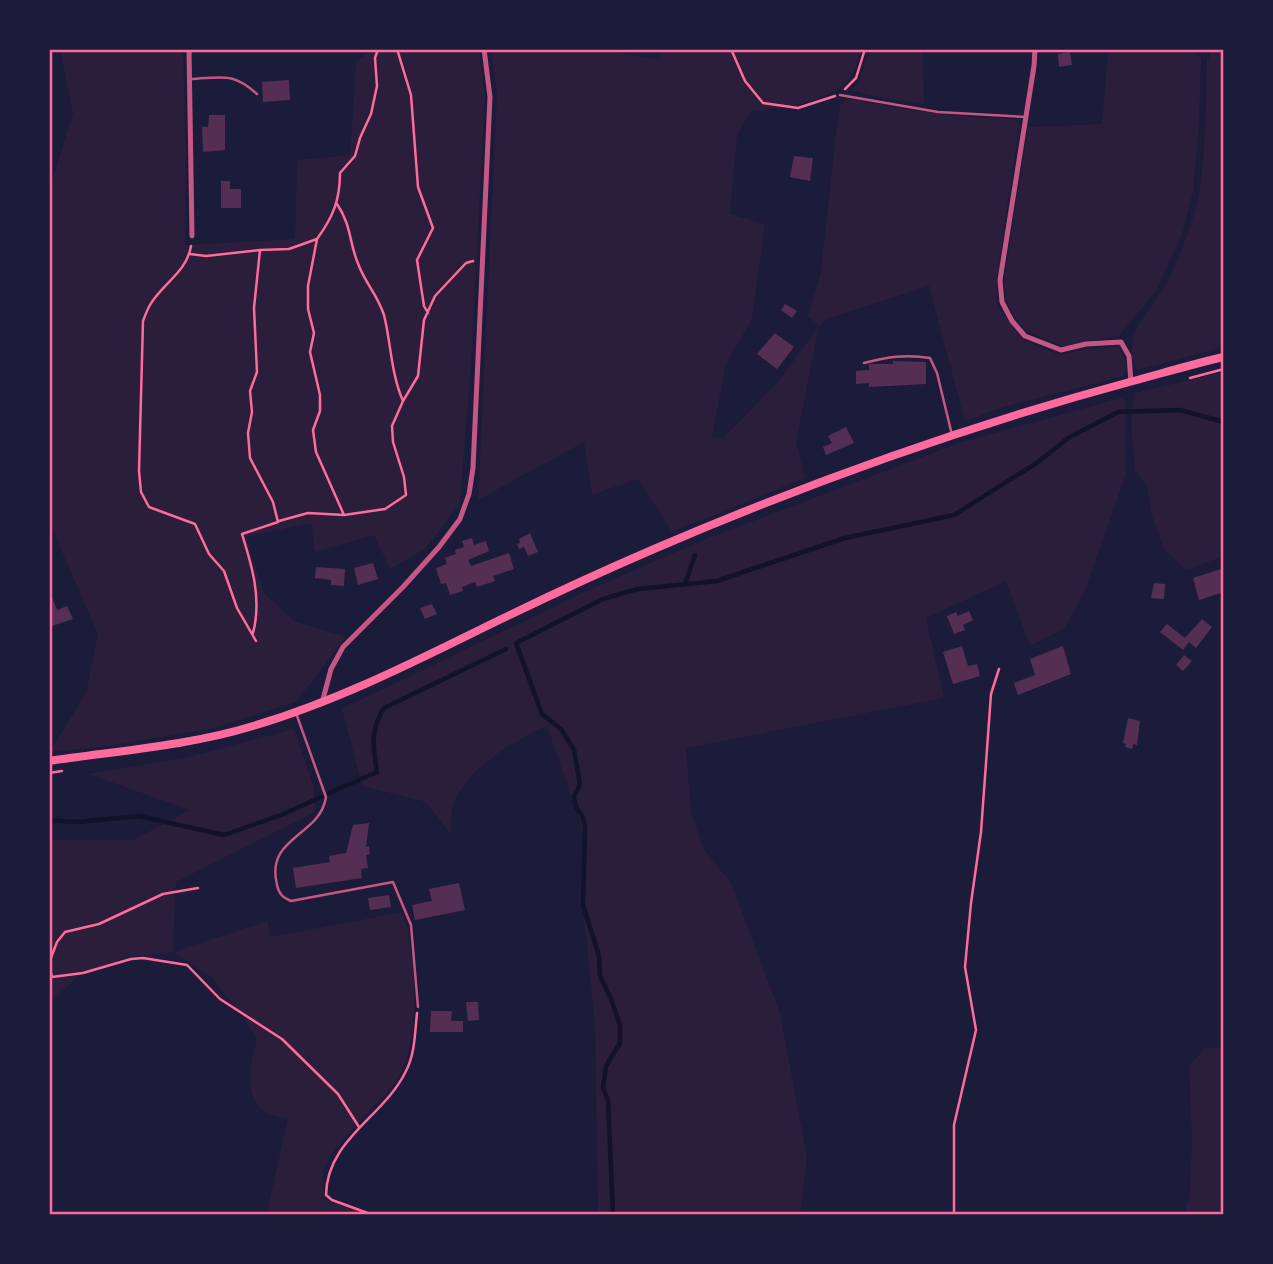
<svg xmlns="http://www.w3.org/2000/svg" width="1273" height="1264" viewBox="0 0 1273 1264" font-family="'Archivo Narrow',sans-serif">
<rect width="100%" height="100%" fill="#1b1b3a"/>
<path fill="#2a1e3b" d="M60,49H183L186,154L185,245L295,239L297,160L350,155L356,61L375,49H479L485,96L471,364L460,504L425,549L390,569L374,535L315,552L311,523L246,537L264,593L294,621L346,637L296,702L213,728L109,746L49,752L86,693L98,634L49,522V191L73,113Z
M491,49H598L659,60L661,49H860C857,103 791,106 751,111L737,135L730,214L765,224L752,319L726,364L712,437L723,438L778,382L819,326L808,316L821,273L835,140L840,106L845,100L853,99C909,112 963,118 1020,119L997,279L998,306L1023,340L1060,355L1085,349L1119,347C1124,357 1130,364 1123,376L1003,407L965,421L929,286L826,319L819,326L796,442L805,478L672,532L638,479L592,495L584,442L478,500L497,93Z
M870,49H923L924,104L883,98L851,90L859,81Z
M1108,49H1190L1201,58L1199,127L1193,192L1182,234L1157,289L1119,336L1062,346L1028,332L1015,319L1006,300L1004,280L1028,127L1102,124Z
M1210,49H1224V347L1137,370C1118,332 1157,306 1171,274C1182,248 1194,222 1199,193C1206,149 1206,103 1207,59H1209Z
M1224,372V556L1186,570L1164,549L1153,519L1147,487L1135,470L1131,424L1134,393Z
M1121,398L1125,400L1126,474L1084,593L1064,629L1030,646L1006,581L926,618L944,698L686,748L691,812L703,848L731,883L780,1013L807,1157L800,1215H598L595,1024L584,917L583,836L580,821L547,726C516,739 467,769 454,802C450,811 452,825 451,835L426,802L362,786L342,709L591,589L706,539L959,443Z
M294,729L314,788L315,812L176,882L173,952L128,957L79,976L49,1003V840H133L190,810L88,774L185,758Z
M403,912C416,953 422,1043 397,1080C380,1104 330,1145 324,1172C322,1180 324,1190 324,1199L370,1215H266L288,1119C282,1117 272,1116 266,1113C242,1098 251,1061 257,1039L241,1014L211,977L173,952L267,921L270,937Z
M1224,1047V1215H1184L1190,1195L1192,1137L1189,1067L1204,1048Z"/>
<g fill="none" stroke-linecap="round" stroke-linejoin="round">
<path stroke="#12122b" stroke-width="4.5" d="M685,584L695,555
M329,793L377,772C373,747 370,730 384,708L506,649
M49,820L77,822L139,816L224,835L281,815L321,797
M613,1215L608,1100L603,1088L606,1066L620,1043V1025L611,999L600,976L599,956L583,905L585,828L583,817L576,807L574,797L580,784L574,750L561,729L542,714L516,643L603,599L638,589L717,581L845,538L954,515L1038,462L1068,438L1118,412L1180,410L1224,422"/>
</g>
<path fill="#542f53" d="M1070,52L1072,65L1059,67L1058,54Z
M289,80L290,100L263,102L262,82Z
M209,115H225V150L203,152L202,127H208Z
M794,156L813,158L810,181L790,177Z
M221,181H230V189H241V208H221Z
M785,304L797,311L792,318L781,310Z
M775,333L794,347L777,369L757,354Z
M893,361L926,362V384L869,387V383L856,384V371L869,370V364H893Z
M846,427L854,443L826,455L823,447L832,443L828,436Z
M530,533L538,552L528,556L524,547L519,549L517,544L520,543L519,539Z
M472,538L474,545L486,541L489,551L468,560L471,566L509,553L514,569L493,576L495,581L477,587L475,582L462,587L463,591L450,595L446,583L441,584L436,568L447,564L445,558L456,554L455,550L464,547L462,541Z
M373,563L378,579L358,585L354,568Z
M316,567L345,569L344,586L331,585V580L315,578Z
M1224,568V592L1199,600L1193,578Z
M1154,583L1165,584L1164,599L1151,598Z
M52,597L57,610L67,606L73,619L49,627V598Z
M432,604L437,614L425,619L420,608Z
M969,611L973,620L963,625L965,630L954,634L947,616L956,612L958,616Z
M1202,619L1212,627L1196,648L1189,642L1183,650L1160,632L1167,624L1185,638Z
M962,646L968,666L977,664L980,676L953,684L943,652Z
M1063,646L1071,674L1018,695L1014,683L1035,675L1030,659Z
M1184,655L1192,661L1183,671L1176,665Z
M1128,718L1140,721L1137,745L1133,744L1132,749L1125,747L1126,744L1123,743Z
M369,823L366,847L369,846L370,854L366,855L368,868L361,869L362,878L296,888L293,868L330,862L329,856L346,853L353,825Z
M459,883L465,910L415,920L412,905L432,901L429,889Z
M389,895L391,907L370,910L368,898Z
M466,1002H478L479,1020L468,1021Z
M431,1011H452L451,1021H463V1032H430Z"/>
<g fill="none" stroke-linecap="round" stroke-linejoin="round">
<path stroke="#ff6b9d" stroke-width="2.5" d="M397,49L411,95L418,187L433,228L417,260L424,306L428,313
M731,49L745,81L763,103L798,108L835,96
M845,89L856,78L865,49
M337,204C352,226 349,244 359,266C366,284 377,294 384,315C391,343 391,374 403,401
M317,239C333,217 340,200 340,173L355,156L360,138L371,114L377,86L375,58L378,49
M191,246C187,272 162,284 150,305C147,310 145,316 143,321L139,471L141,492L149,507L195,524L209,554L224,571L237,608L256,641
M260,250L289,249L317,239L308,286V309L314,333L310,352L320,395V411L313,430L316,452L344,515L308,513L279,521
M190,254L206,256L260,250L254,308L257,372L250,391L252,412L248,433L250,458L273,502L278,522L242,534C252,566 262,599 253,633
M1190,378L1224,369
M344,515L385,509L406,495L404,477L393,442L392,426L403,401L418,376L424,320L435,296L466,263L473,261
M49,773L62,771
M49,963L57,942L65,932L99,924L163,894L198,888
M49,966L52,977L83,973L131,959L143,958L187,965L220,999L282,1039L338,1094L359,1127
M373,1215L332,1200L326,1195C327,1139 384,1117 406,1071C415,1054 415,1032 417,1013
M954,1215V1125L976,1030L965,967L971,903L981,832L991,694L999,669"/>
<path stroke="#c65784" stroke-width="2.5" d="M189,79C221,78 232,71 257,94
M840,95L938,112L1026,117
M864,363C887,357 906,354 930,358L937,373L952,435
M296,713L326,797C320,837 265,836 277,885C279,894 283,898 291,901L393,882L411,925L418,1007"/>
<path stroke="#c65784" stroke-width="5" d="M189,49L192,236
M1035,49L1034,66L1000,280L1002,302L1012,321L1025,336L1061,350L1086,344L1121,342L1129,356L1131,382
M322,703L331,669L343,647L403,587L439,547L460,519L469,494L473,468L490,97L484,49"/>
<path stroke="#ff6b9d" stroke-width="8" d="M49,761C116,751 188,746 253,726C334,702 408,665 483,628C540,600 596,574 654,549C810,482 970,425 1133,381C1163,373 1193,364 1224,357"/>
</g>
<rect width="1273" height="1264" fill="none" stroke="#1b1b3a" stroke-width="102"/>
<rect x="51" y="51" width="1171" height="1162" fill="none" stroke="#ff6b9d" stroke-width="2.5"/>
</svg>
